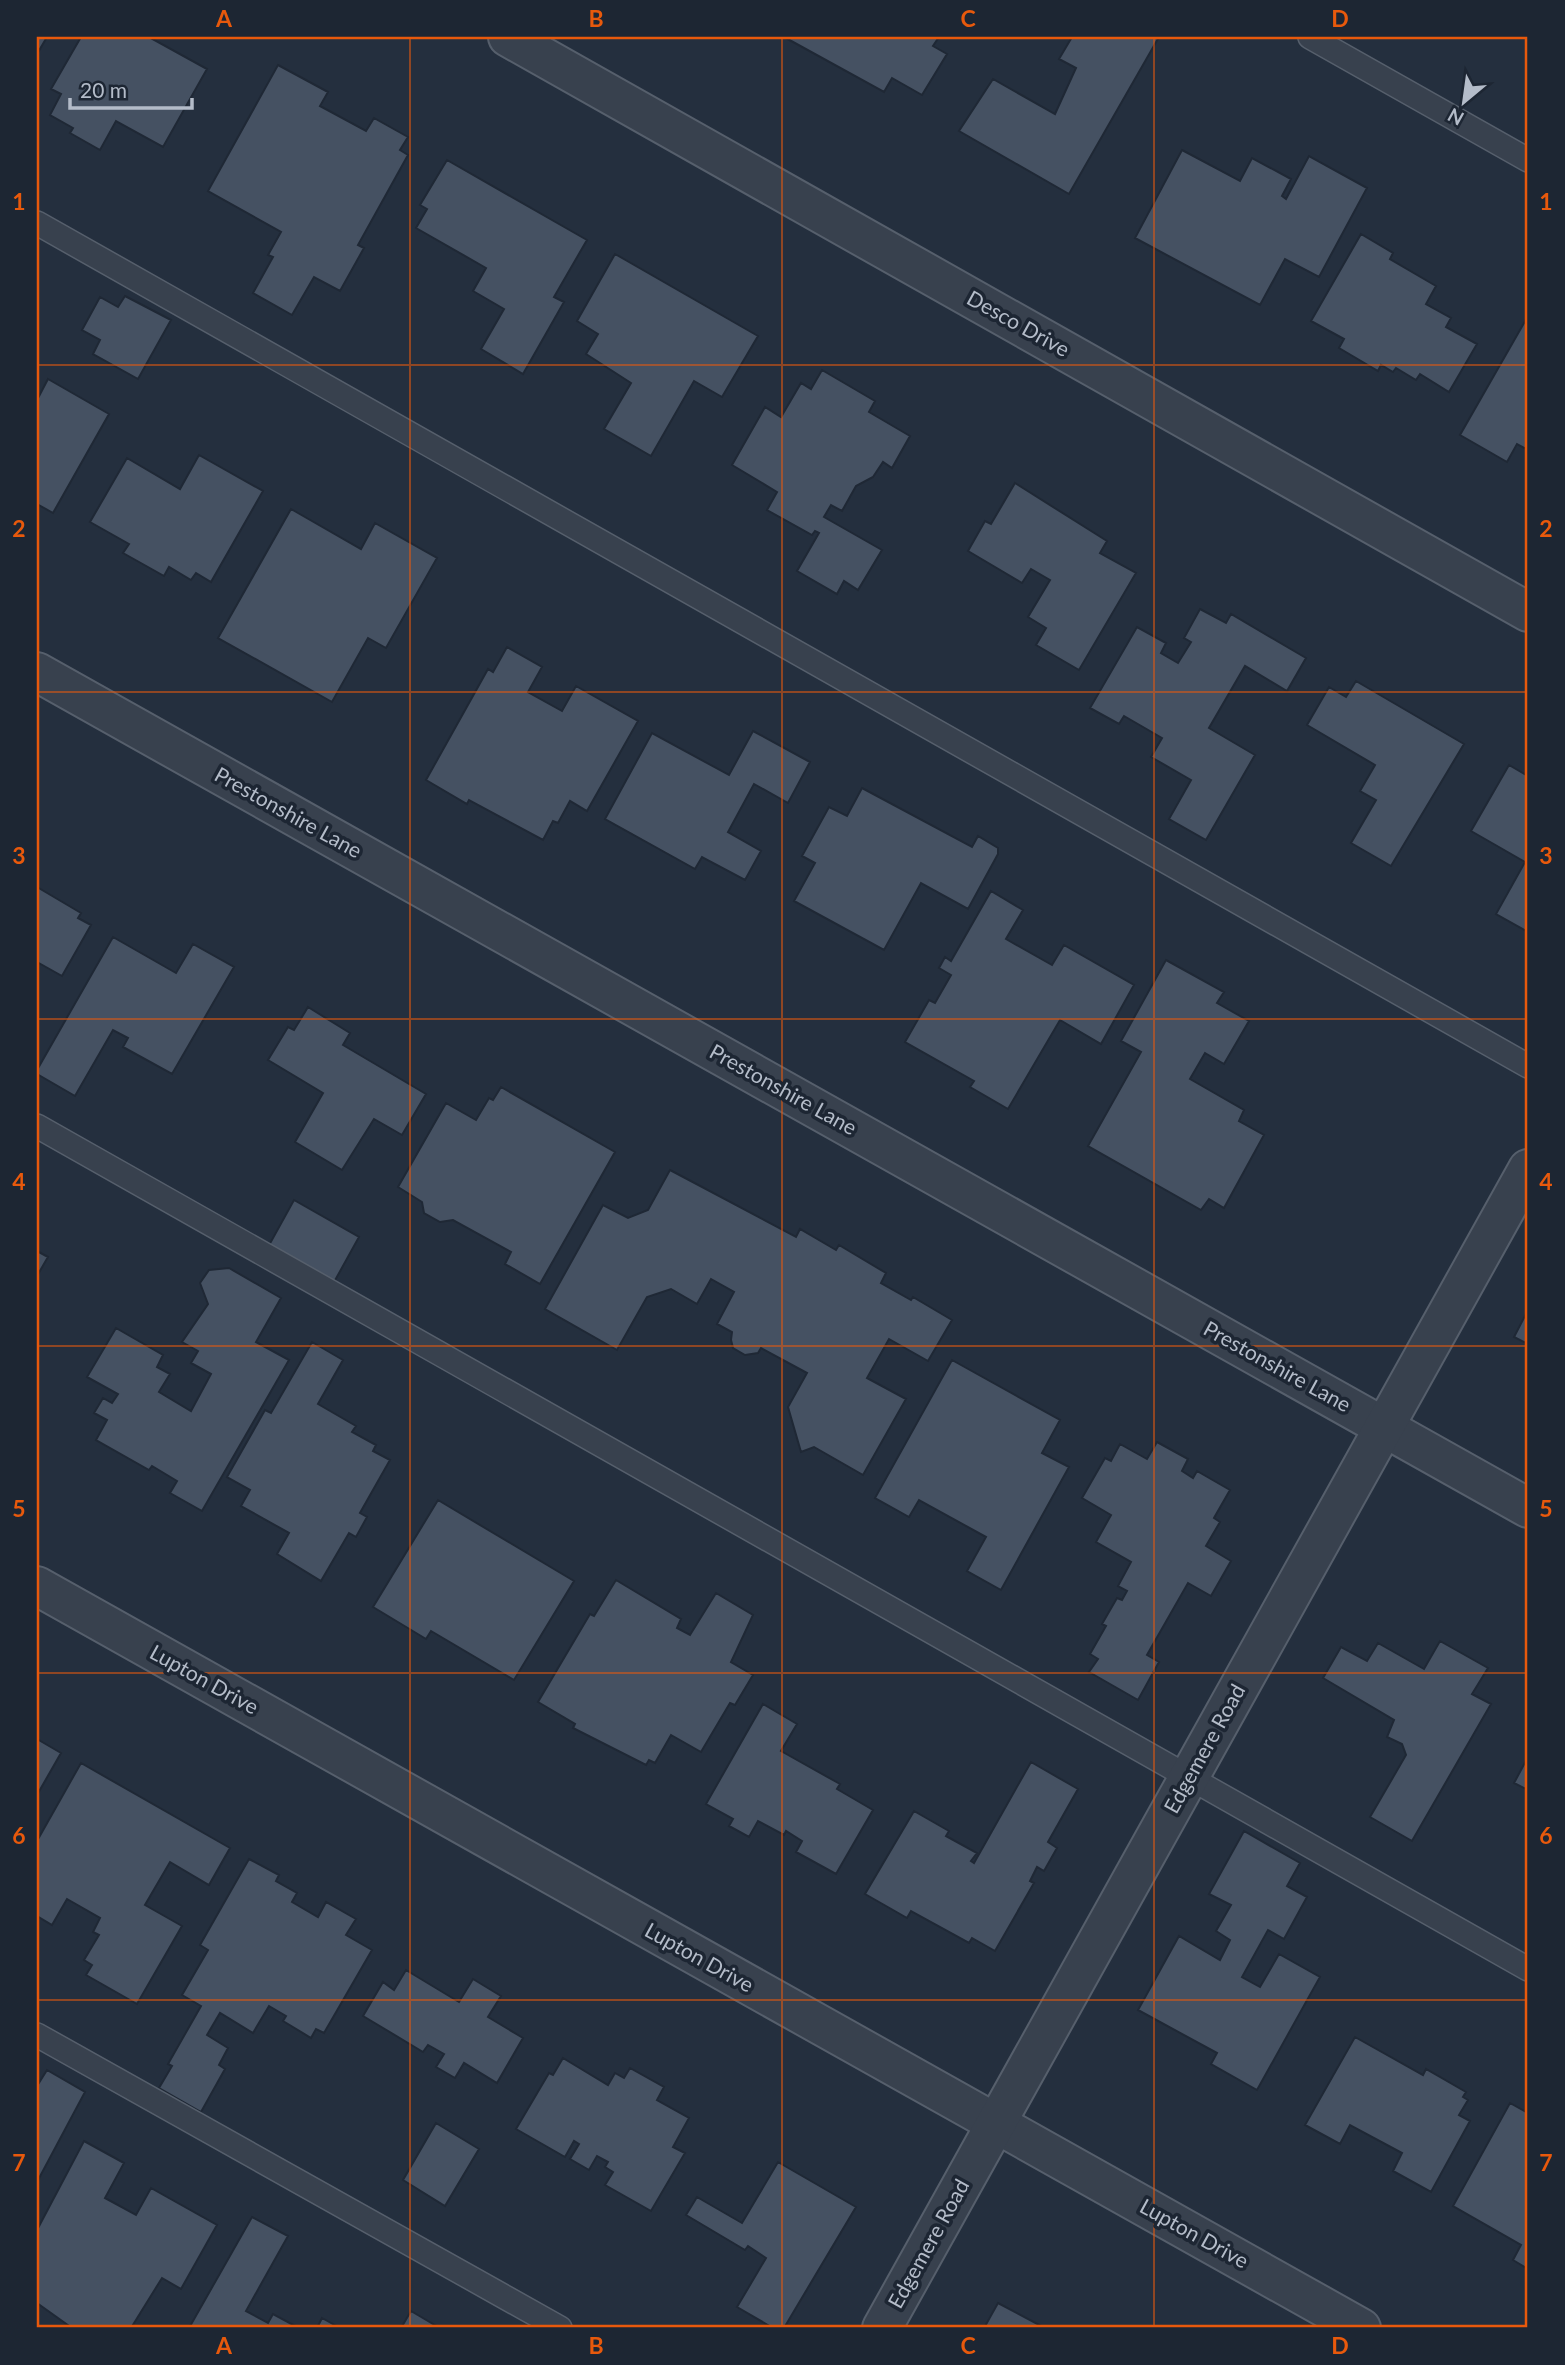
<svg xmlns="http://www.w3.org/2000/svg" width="1565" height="2365" viewBox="0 0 1565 2365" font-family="Lato,sans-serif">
<rect width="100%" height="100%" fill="#242f3e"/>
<path fill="#455162" stroke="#1f2835" stroke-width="2" d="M37,37H47L37,54Z
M81,37H149L207,69L163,147L116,121L100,150L70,133L73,128L50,115L61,94L51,89Z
M784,37H939L933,46L947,54L922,95L892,78L884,92Z
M1072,37H1159L1069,194L959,131L993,79L1055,114L1076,68L1059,59Z
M278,65L328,92L320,106L366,131L374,118L408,137L400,150L408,155L358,245L364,248L340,291L314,277L292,315L253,293L273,257L268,255L281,232L208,191Z
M1182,150L1240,181L1252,158L1291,179L1282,196L1286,199L1309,156L1367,188L1319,277L1285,259L1260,305L1135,238Z
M447,160L587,240L554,297L564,302L523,374L481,349L504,309L473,291L486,268L416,228L427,209L420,205Z
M1361,234L1393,253L1390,259L1436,286L1426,304L1451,318L1446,327L1477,344L1449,392L1420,374L1416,380L1396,368L1393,372L1381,365L1378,371L1339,348L1344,339L1311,321Z
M615,254L758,336L722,397L694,381L651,456L604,429L631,383L586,354L598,334L577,321Z
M125,296L171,320L138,379L93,354L100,340L82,330L100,297L118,307Z
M1528,316V450L1517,444L1507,462L1460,435Z
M822,370L875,401L869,412L910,436L892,468L883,462L873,477L856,486L842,511L831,505L824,517L882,550L858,590L844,581L837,594L797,571L819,533L815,531L812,535L767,510L777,492L732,465L765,407L781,417L801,383L811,389Z
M48,379L109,414L53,513L37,504V400Z
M199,455L263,491L211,582L196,573L191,580L169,567L164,576L123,553L129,544L90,522L127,458L180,489Z
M1015,483L1107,541L1100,553L1136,573L1079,670L1036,645L1046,628L1028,617L1050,580L1031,569L1022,583L968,551L985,521L991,524Z
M291,509L361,549L375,523L437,558L386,648L368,638L332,702L218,638Z
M1200,609L1226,623L1231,614L1306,658L1287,691L1245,666L1209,728L1255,755L1206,840L1169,819L1191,780L1151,757L1162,738L1124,716L1119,724L1090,708L1137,627L1166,643L1161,653L1178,663L1191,642L1184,638Z
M507,647L542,667L528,692L562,711L576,686L638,721L587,811L570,801L558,823L553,821L543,840L469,800L467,804L426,780L488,669L493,672Z
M1356,681L1464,744L1391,866L1351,843L1376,800L1360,791L1375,765L1307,725L1329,687L1346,697Z
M753,731L810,762L788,803L754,784L728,832L761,851L745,880L702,857L695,869L605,819L652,733L729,775Z
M1509,765L1528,776V932L1496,914L1525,862L1471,831Z
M862,788L972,847L978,836L998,848V854L968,909L921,883L884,950L794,901L815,863L802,856L829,807L847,816Z
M37,887L81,913L78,918L91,925L62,976L37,962Z
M991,891L1023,910L1006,939L1052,965L1064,945L1134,985L1101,1044L1060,1020L1008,1109L970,1087L974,1081L905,1042L929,1000L935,1003L951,975L939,968L945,957L951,961Z
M113,937L176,973L193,944L234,967L172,1074L123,1047L128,1038L113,1030L75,1096L37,1074V1070Z
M1166,960L1224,992L1217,1003L1249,1021L1224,1064L1205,1053L1190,1079L1244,1110L1239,1121L1264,1135L1224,1208L1209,1199L1201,1210L1088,1146L1141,1052L1121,1041Z
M308,1007L350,1033L343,1045L426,1094L402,1135L374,1119L342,1170L295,1142L323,1093L268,1060L288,1027L294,1030Z
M501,1087L615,1152L540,1284L505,1264L511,1252L453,1220L440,1222L424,1213L422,1202L398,1187L446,1103L476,1120L489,1098L493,1100Z
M670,1170L796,1237L800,1229L836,1250L839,1245L886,1273L881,1283L911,1300L913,1297L952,1320L928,1361L889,1339L867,1378L906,1399L863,1475L814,1447L801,1452L788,1407L807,1373L761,1348L758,1353L745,1355L733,1348L731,1340L732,1332L717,1324L734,1292L711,1279L697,1304L671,1289L647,1297L617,1350L545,1309L603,1205L628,1218L648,1210Z
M294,1200L359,1237L333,1284L268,1247Z
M37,1251L48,1257L37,1276Z
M229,1268L281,1298L256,1342L289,1360L202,1511L170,1493L177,1481L152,1466L149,1470L96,1440L107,1420L94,1413L103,1398L112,1403L118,1394L87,1377L116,1328L163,1355L157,1367L170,1374L159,1392L191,1411L211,1374L191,1363L198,1351L182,1342L208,1304L200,1283L209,1270Z
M1528,1310V1344L1514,1337Z
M312,1342L343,1360L318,1404L356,1426L352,1432L376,1445L373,1451L390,1460L360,1513L367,1517L356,1537L349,1533L321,1581L277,1554L289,1533L241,1506L250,1490L227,1477L265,1410L271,1413Z
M952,1360L1060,1420L1042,1453L1069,1467L1001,1590L967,1571L986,1537L919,1500L909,1517L875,1498Z
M1157,1442L1188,1459L1182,1471L1193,1478L1197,1471L1230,1490L1214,1518L1220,1522L1206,1546L1231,1561L1211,1596L1188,1583L1147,1655L1159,1662L1138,1700L1089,1672L1098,1659L1090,1654L1106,1626L1102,1624L1117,1598L1122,1600L1127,1591L1118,1586L1131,1562L1096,1542L1111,1515L1082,1498L1105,1458L1111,1461L1120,1444L1147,1459Z
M438,1500L574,1581L514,1680L431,1631L426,1639L373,1607Z
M616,1580L681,1619L677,1628L690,1635L716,1593L753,1615L731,1662L753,1675L735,1705L730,1703L701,1752L671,1735L655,1763L649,1760L646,1765L573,1728L575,1724L538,1702L590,1614L594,1616Z
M1440,1641L1488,1668L1472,1694L1491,1704L1412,1841L1370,1817L1406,1755L1402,1744L1387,1737L1394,1720L1323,1678L1341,1647L1367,1661L1378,1643L1424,1669Z
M763,1704L797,1724L781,1751L840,1784L837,1789L873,1810L836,1874L796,1852L802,1841L786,1831L784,1835L758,1821L749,1837L729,1826L733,1819L706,1804Z
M37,1739L61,1753L37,1795Z
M1528,1757V1790L1514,1783Z
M1031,1762L1078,1789L1048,1842L1057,1848L1044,1871L1037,1867L1030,1881L1034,1883L995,1951L972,1938L969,1943L911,1911L907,1918L865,1894L914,1811L949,1831L946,1836L977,1853L971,1861L974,1863Z
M81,1763L230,1848L209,1885L170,1862L145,1905L182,1926L137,2004L86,1975L92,1965L84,1960L99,1935L93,1932L100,1918L67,1899L52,1925L37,1916V1841Z
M1244,1831L1300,1863L1287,1886L1307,1897L1284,1939L1268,1930L1242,1977L1260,1987L1279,1954L1320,1977L1257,2090L1211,2064L1217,2053L1138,2010L1179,1936L1220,1960L1230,1940L1216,1931L1231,1905L1209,1894Z
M249,1859L279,1875L276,1881L297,1893L292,1902L318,1917L326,1902L356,1919L346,1935L372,1950L324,2033L316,2029L311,2038L283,2021L286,2016L269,2006L253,2033L220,2013L207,2035L228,2048L219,2065L225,2069L201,2112L159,2088L172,2066L168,2064L201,2006L182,1995L208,1950L200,1945Z
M406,1970L459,2002L473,1979L501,1996L488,2017L523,2038L497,2083L464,2063L455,2078L436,2067L444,2054L428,2045L423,2052L363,2016L383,1982L394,1990Z
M1355,2037L1423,2075L1426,2069L1466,2092L1463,2097L1468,2100L1459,2115L1470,2121L1431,2192L1393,2171L1402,2153L1350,2125L1340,2144L1305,2125Z
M563,2058L608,2085L615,2073L624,2078L630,2068L664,2087L657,2100L689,2118L673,2147L685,2153L651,2211L605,2185L613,2172L605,2167L608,2162L597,2156L589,2170L570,2159L579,2144L574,2141L565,2157L516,2129L549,2073L553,2075Z
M47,2070L85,2092L37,2182V2086Z
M1510,2103L1528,2113V2269L1513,2260L1521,2245L1453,2206Z
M436,2123L479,2149L445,2206L403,2180Z
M84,2141L124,2163L105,2198L136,2215L151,2188L217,2225L181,2289L162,2278L131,2328H72L37,2303V2230Z
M778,2162L856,2207L784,2328H773L737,2307L766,2258L748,2246L745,2250L686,2215L697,2197L742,2223Z
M252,2217L288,2236L246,2311L268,2323L273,2314L299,2328H189Z
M998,2303L1045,2328H984Z
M411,2311L438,2327L437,2328H401Z
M322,2318L340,2328H317Z"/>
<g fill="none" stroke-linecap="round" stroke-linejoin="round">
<g stroke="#565f6c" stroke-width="26">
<path id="service" d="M1310,37L1528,160
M37,223L1528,1066
M37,1126L1528,1969
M37,2035L560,2328"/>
</g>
<g stroke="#565f6c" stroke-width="42">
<path id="minor" d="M508,37L1528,612
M37,672L1528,1508
M37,1586L1361,2328"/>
</g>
<g stroke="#565f6c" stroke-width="42">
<path id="tertiary" d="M882,2328L1528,1169"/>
</g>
<use href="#service" stroke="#38414e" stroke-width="23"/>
<use href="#minor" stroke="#38414e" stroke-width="38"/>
<use href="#tertiary" stroke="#38414e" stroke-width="38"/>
</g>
<path fill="none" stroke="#e8590c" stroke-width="2" stroke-opacity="0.55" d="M410,37V2328M782,37V2328M1154,37V2328M37,365H1528M37,692H1528M37,1019H1528M37,1346H1528M37,1673H1528M37,2000H1528"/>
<g text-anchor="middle" stroke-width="7" stroke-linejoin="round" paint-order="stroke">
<g font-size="21" fill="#b4bcc9" stroke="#1d2633">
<text transform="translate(1018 324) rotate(29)" y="7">Desco Drive</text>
<text transform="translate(288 813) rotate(29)" y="7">Prestonshire Lane</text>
<text transform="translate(783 1090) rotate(29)" y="7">Prestonshire Lane</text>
<text transform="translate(1277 1367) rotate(29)" y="7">Prestonshire Lane</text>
<text transform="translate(204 1680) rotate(29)" y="7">Lupton Drive</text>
<text transform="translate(1205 1749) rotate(-61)" y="7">Edgemere Road</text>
<text transform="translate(699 1958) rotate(29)" y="7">Lupton Drive</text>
<text transform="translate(1194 2234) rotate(29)" y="7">Lupton Drive</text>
<text transform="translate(929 2244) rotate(-61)" y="7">Edgemere Road</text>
</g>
</g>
<rect width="1565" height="2365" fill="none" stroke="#1d2633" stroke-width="77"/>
<g transform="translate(1464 102) rotate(209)" stroke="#1d2633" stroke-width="5" paint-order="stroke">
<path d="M0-5L12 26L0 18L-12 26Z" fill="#b4bcc9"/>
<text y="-10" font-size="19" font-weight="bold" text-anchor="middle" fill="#b4bcc9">N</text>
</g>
<path d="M70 98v10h122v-10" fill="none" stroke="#b4bcc9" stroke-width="3.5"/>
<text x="80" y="98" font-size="21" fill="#b4bcc9" stroke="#1d2633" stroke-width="5" paint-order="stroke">20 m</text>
<rect x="38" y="38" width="1488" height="2288" fill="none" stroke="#e8590c" stroke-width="2.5"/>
<g font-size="23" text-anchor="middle" font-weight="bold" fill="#e8590c">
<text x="224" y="27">A</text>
<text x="596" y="27">B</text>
<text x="968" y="27">C</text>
<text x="1340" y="27">D</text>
<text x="19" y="210">1</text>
<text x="1546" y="210">1</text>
<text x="19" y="537">2</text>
<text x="1546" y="537">2</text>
<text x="19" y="864">3</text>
<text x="1546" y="864">3</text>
<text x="19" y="1190">4</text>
<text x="1546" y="1190">4</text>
<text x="19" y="1517">5</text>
<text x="1546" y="1517">5</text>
<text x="19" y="1844">6</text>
<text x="1546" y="1844">6</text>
<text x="19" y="2171">7</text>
<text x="1546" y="2171">7</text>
<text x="224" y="2354">A</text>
<text x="596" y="2354">B</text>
<text x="968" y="2354">C</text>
<text x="1340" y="2354">D</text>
</g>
</svg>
